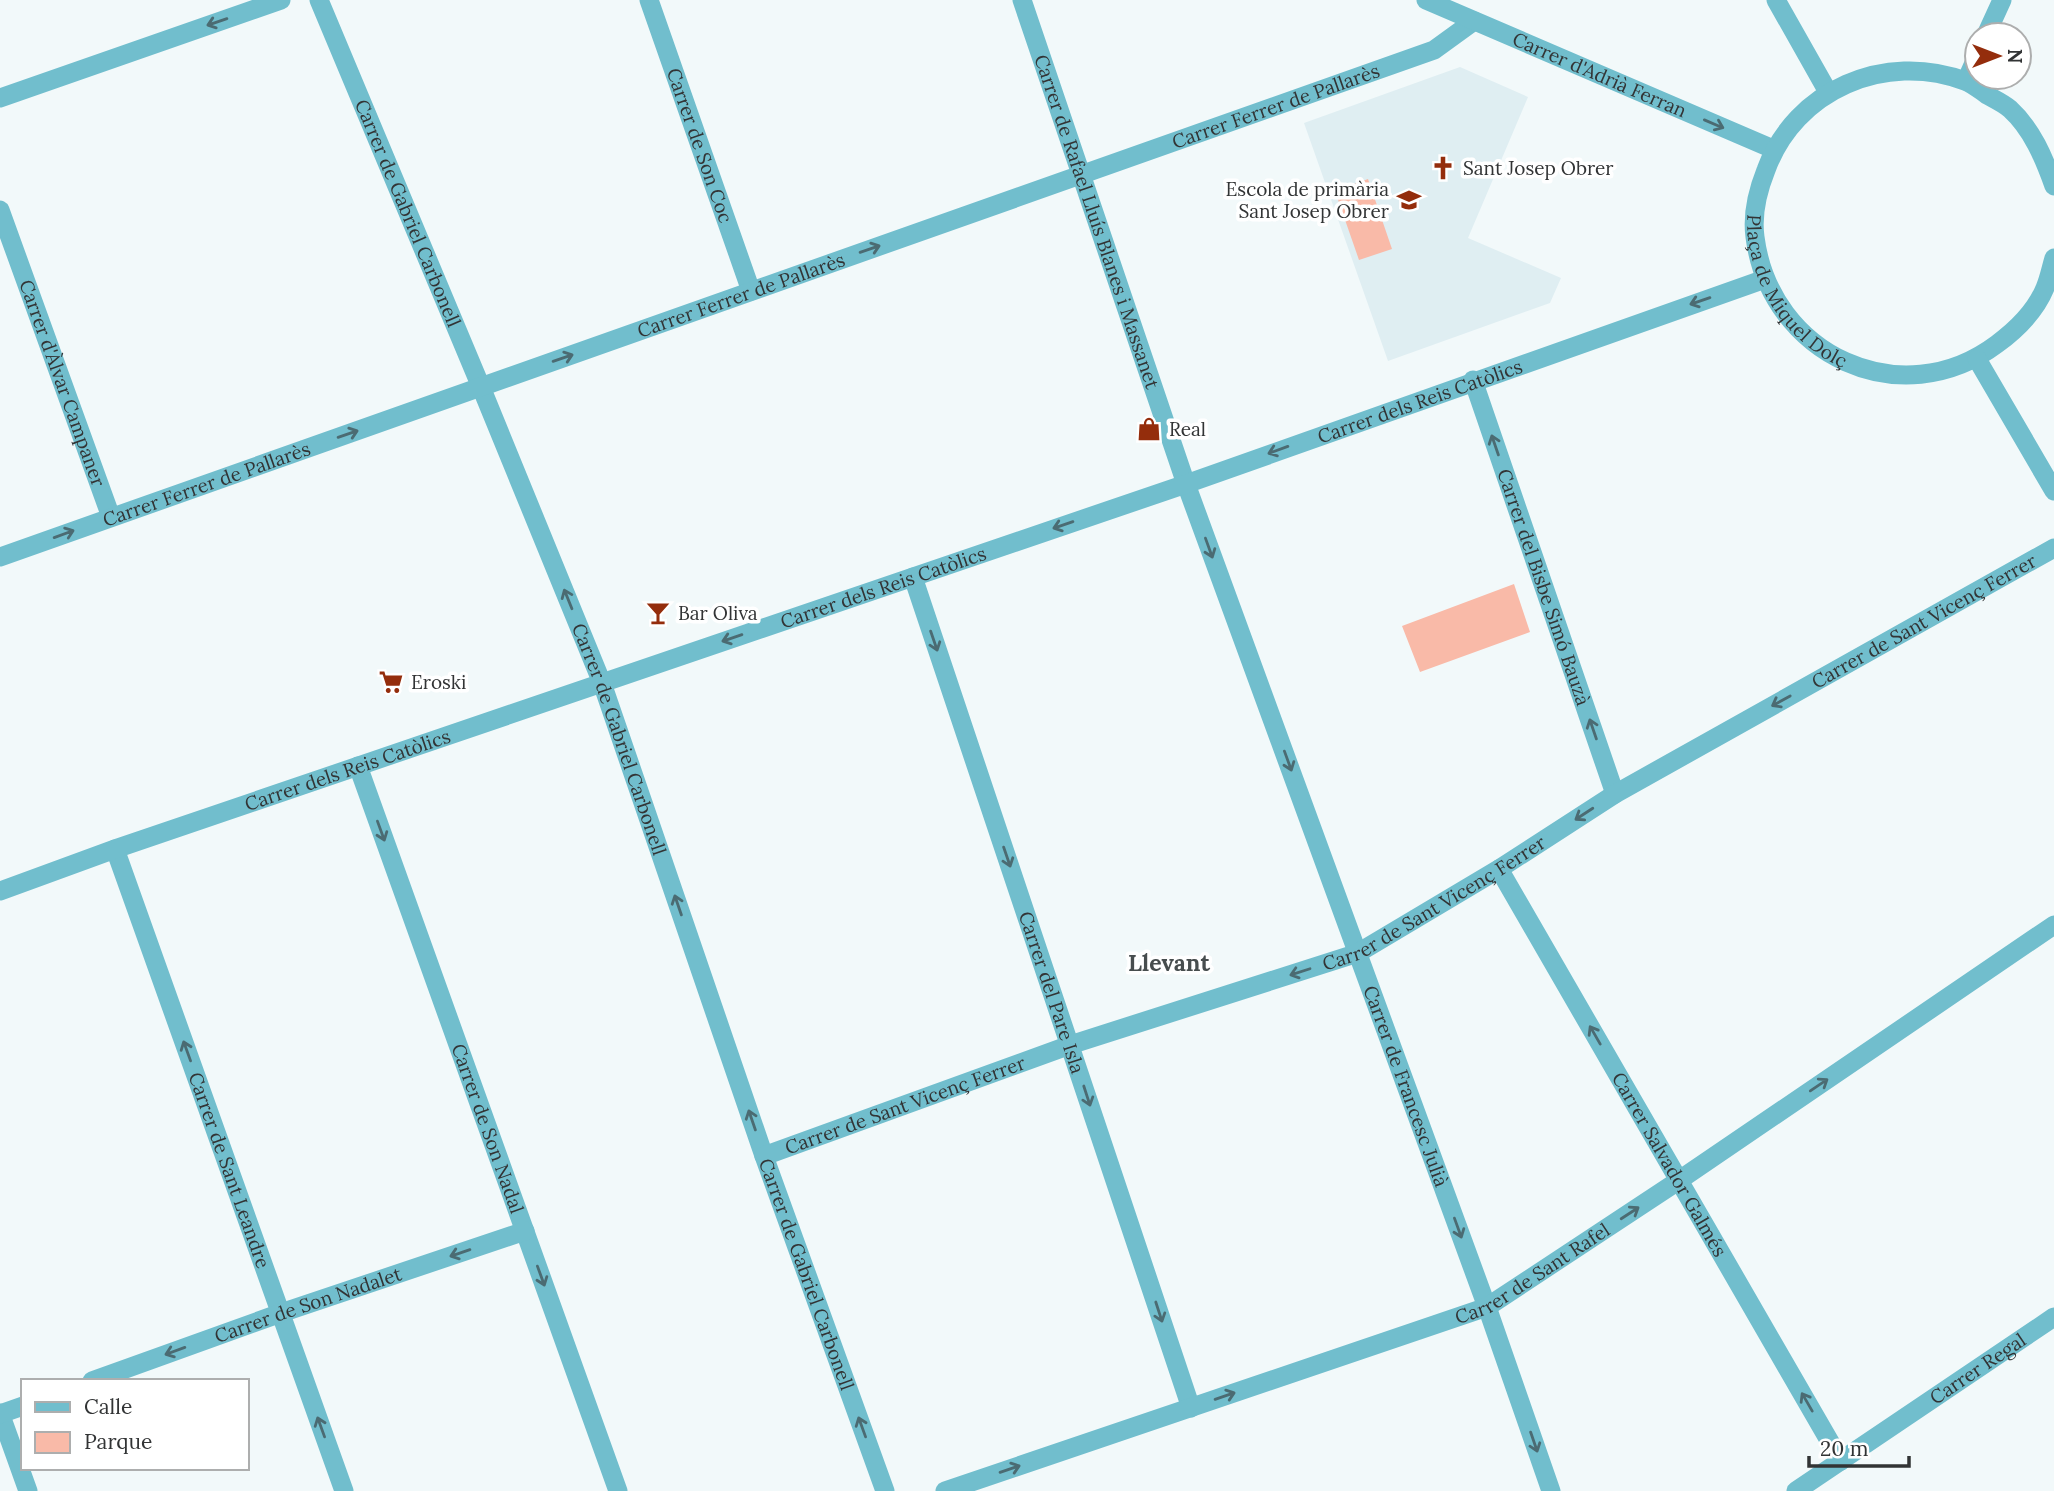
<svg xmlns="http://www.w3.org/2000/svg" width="2054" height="1491" viewBox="0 0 2054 1491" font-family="Lora,serif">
<rect width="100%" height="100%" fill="#f2f9fa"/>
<path fill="#dfeef2" d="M1460,67L1528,97L1468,238L1561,278L1550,303L1388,361L1304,123Z"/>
<path fill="#f9baa8" d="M1368,179L1392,249L1359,260L1335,191Z
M1514,584L1530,632L1420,672L1402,626Z"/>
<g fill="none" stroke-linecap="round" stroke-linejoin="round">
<g stroke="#71becd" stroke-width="19">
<path id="s1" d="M319,0L481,387L602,683L764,1156L885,1491"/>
<path id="s2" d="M649,0L751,291"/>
<path id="s3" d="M1022,0L1186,484L1487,1307L1551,1491"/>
<path d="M0,98L281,0"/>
<path id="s4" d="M0,210L111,517"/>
<path id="s5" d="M1473,380L1615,794"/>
<path id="s6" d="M0,557L1434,50L1474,21"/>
<path id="s7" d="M913,577L1191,1408"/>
<path id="s8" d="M358,766L618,1491"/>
<path id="s9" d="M115,849L344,1491"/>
<path id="s10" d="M1499,869L1841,1461"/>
<path id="s11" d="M764,1156L1070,1045L1358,953L1499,869L1615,794L2054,548"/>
<path id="s12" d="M92,1381L281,1313L525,1231"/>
<path d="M0,1413L28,1491"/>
<path d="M0,1414L23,1406"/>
<path id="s13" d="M945,1491L1487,1307L1678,1181L2054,925"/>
<path id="s14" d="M1796,1491L2054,1317"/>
</g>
<g stroke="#71becd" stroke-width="19">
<path id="s15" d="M1426,0L1773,149"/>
<path d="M1776,0L1828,92"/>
<path d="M1986,35L2002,0"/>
<path d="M1966,81L1977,56"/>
<path id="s16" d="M2054,186C2044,158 2032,129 2010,109C2003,103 1994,99 1987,95C1980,90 1973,84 1965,81C1885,51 1795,90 1766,170C1758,190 1752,215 1755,237C1770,355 1901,416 1997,344C2016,330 2036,310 2045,288C2049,279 2051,268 2054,258"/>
<path d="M1977,359L2054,491"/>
<path id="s17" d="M0,891L115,849L1186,484L1765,279"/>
</g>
</g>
<defs><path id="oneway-shaft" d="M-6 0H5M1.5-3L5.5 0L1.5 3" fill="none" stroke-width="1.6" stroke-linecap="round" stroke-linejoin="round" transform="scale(1.75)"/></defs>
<g stroke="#4b6b72">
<use href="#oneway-shaft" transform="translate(217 22) rotate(161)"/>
<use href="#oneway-shaft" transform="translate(1714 124) rotate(23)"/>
<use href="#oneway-shaft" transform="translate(870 249) rotate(-19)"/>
<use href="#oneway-shaft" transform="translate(1700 301) rotate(161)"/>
<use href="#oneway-shaft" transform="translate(563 358) rotate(-19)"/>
<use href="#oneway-shaft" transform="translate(348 434) rotate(-19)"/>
<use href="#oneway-shaft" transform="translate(1495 445) rotate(-109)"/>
<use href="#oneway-shaft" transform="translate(1278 450) rotate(160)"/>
<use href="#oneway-shaft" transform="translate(1063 525) rotate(161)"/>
<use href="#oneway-shaft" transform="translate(64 534) rotate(-20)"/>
<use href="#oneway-shaft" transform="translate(1209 548) rotate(70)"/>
<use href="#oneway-shaft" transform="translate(568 599) rotate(-112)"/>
<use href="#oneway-shaft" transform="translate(732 638) rotate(161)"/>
<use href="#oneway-shaft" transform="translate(934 641) rotate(71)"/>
<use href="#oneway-shaft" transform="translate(1781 701) rotate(151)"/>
<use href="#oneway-shaft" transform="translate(1593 729) rotate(-109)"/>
<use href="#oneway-shaft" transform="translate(1288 761) rotate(70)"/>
<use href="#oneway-shaft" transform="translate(1584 814) rotate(147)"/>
<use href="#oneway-shaft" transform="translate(381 831) rotate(70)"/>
<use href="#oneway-shaft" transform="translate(1007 857) rotate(71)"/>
<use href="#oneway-shaft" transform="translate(678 905) rotate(-109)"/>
<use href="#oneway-shaft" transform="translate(1300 972) rotate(162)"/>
<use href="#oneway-shaft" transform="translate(1595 1035) rotate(-120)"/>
<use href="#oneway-shaft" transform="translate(187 1051) rotate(-110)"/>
<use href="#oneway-shaft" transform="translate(1819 1085) rotate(-34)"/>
<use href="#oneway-shaft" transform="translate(1087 1096) rotate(72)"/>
<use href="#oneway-shaft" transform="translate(752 1120) rotate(-109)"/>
<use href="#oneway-shaft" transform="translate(1630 1213) rotate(-33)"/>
<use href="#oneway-shaft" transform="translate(1458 1228) rotate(70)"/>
<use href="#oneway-shaft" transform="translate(460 1253) rotate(161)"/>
<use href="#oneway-shaft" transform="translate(541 1276) rotate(70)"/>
<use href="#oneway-shaft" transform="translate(1159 1312) rotate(72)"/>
<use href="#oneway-shaft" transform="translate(175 1351) rotate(160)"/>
<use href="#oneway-shaft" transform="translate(1225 1396) rotate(-19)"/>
<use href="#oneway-shaft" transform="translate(1807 1402) rotate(-120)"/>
<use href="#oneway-shaft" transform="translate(321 1427) rotate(-110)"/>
<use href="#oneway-shaft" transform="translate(862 1427) rotate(-110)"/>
<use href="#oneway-shaft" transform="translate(1534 1442) rotate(71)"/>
<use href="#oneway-shaft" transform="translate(1010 1469) rotate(-19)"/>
</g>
<defs>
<g id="church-bare" transform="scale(1.89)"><path d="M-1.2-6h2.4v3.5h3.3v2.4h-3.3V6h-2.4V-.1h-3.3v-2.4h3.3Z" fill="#942d0c" stroke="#fff" stroke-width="2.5" paint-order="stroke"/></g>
<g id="school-bare" transform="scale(1.89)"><path d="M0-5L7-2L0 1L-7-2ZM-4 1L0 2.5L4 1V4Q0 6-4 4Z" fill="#942d0c" stroke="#fff" stroke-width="2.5" paint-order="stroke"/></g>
<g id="shop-bare" transform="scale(1.89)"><path d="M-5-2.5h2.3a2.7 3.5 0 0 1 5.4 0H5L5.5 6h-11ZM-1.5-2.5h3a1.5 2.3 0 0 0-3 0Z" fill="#942d0c" stroke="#fff" stroke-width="2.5" paint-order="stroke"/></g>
<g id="bar-bare" transform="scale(1.89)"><path d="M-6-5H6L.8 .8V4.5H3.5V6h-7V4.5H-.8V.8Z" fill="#942d0c" stroke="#fff" stroke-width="2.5" paint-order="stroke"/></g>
<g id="supermarket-bare" transform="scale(1.89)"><path d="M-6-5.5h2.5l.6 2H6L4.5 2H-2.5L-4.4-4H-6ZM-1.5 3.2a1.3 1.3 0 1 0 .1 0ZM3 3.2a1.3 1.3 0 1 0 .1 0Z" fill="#942d0c" stroke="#fff" stroke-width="2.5" paint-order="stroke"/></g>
</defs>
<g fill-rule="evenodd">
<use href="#church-bare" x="1443" y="168"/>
<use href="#school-bare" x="1409" y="200"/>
<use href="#shop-bare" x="1149" y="429"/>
<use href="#bar-bare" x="658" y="613"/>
<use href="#supermarket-bare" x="391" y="682"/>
</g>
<g text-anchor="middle" stroke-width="7" stroke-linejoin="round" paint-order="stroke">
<g font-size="19" fill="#323435" stroke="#fff">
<text dy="7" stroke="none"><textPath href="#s15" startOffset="189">Carrer d'Adrià Ferran</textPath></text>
<text dy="7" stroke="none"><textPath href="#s6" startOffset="1353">Carrer Ferrer de Pallarès</textPath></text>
<text dy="7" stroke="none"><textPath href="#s2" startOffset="154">Carrer de Son Coc</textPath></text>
<text dy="7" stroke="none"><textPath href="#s1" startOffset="231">Carrer de Gabriel Carbonell</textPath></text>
<text dy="7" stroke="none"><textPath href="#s3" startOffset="234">Carrer de Rafael Lluís Blanes i Massanet</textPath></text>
<text dy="7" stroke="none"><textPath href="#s16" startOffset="523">Plaça de Miquel Dolç</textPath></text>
<text dy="7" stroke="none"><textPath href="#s6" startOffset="786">Carrer Ferrer de Pallarès</textPath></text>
<text dy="7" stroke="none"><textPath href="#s4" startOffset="184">Carrer d'Àlvar Campaner</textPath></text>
<text dy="7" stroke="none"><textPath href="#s17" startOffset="1502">Carrer dels Reis Catòlics</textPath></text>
<text dy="7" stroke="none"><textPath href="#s6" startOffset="219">Carrer Ferrer de Pallarès</textPath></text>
<text dy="7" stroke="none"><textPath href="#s17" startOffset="934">Carrer dels Reis Catòlics</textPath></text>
<text dy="7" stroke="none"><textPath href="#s5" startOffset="219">Carrer del Bisbe Simó Bauzà</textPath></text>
<text dy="7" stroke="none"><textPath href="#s11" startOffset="1284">Carrer de Sant Vicenç Ferrer</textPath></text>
<text dy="7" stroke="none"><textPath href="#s1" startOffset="798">Carrer de Gabriel Carbonell</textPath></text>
<text dy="7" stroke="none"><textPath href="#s17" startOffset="368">Carrer dels Reis Catòlics</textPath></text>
<text dy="7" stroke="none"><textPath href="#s11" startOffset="718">Carrer de Sant Vicenç Ferrer</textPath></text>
<text dy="7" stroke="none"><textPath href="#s7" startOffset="438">Carrer del Pare Isla</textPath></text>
<text dy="7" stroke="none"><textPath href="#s3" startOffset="1152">Carrer de Francesc Julià</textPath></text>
<text dy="7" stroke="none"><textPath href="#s11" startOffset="150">Carrer de Sant Vicenç Ferrer</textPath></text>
<text dy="7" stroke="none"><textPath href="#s8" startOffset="385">Carrer de Son Nadal</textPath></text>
<text dy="7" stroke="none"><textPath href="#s10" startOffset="341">Carrer Salvador Galmés</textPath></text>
<text dy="7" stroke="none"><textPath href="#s9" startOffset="341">Carrer de Sant Leandre</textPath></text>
<text dy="7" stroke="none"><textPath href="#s13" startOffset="628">Carrer de Sant Rafel</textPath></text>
<text dy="7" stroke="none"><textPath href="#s1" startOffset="1365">Carrer de Gabriel Carbonell</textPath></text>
<text dy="7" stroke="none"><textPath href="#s12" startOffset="229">Carrer de Son Nadalet</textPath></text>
<text dy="7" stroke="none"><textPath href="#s14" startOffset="219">Carrer Regal</textPath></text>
</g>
<g font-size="19" fill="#323435" stroke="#fff" text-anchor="start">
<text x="1463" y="175">Sant Josep Obrer</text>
<text x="1389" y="196" text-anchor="end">Escola de primària<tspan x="1389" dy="22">Sant Josep Obrer</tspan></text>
<text x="1169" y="436">Real</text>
<text x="678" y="620">Bar Oliva</text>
<text x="411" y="689">Eroski</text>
</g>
<g font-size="23" font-weight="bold" fill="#474d4e" stroke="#fff">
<text x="1169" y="971">Llevant</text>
</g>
</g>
<rect x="21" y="1379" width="228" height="91" fill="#ffffff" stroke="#adaeae" stroke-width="2"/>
<rect x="35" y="1402" width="35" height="10" fill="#71becd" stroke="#adaeae" stroke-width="2"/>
<text x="84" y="1414" font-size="21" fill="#323435">Calle</text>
<rect x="35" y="1432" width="35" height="21" fill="#f9baa8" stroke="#adaeae" stroke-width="2"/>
<text x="84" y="1449" font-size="21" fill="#323435">Parque</text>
<g transform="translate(1998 56) rotate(90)"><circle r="33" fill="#ffffff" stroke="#adaeae" stroke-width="2"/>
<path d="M0-5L12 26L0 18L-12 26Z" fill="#942d0c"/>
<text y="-10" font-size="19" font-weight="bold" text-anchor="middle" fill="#323435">N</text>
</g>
<path d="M1809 1456v10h100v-10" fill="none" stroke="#323435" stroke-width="3.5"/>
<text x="1820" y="1456" font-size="21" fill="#323435" stroke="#ffffff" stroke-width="5" paint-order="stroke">20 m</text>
</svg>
